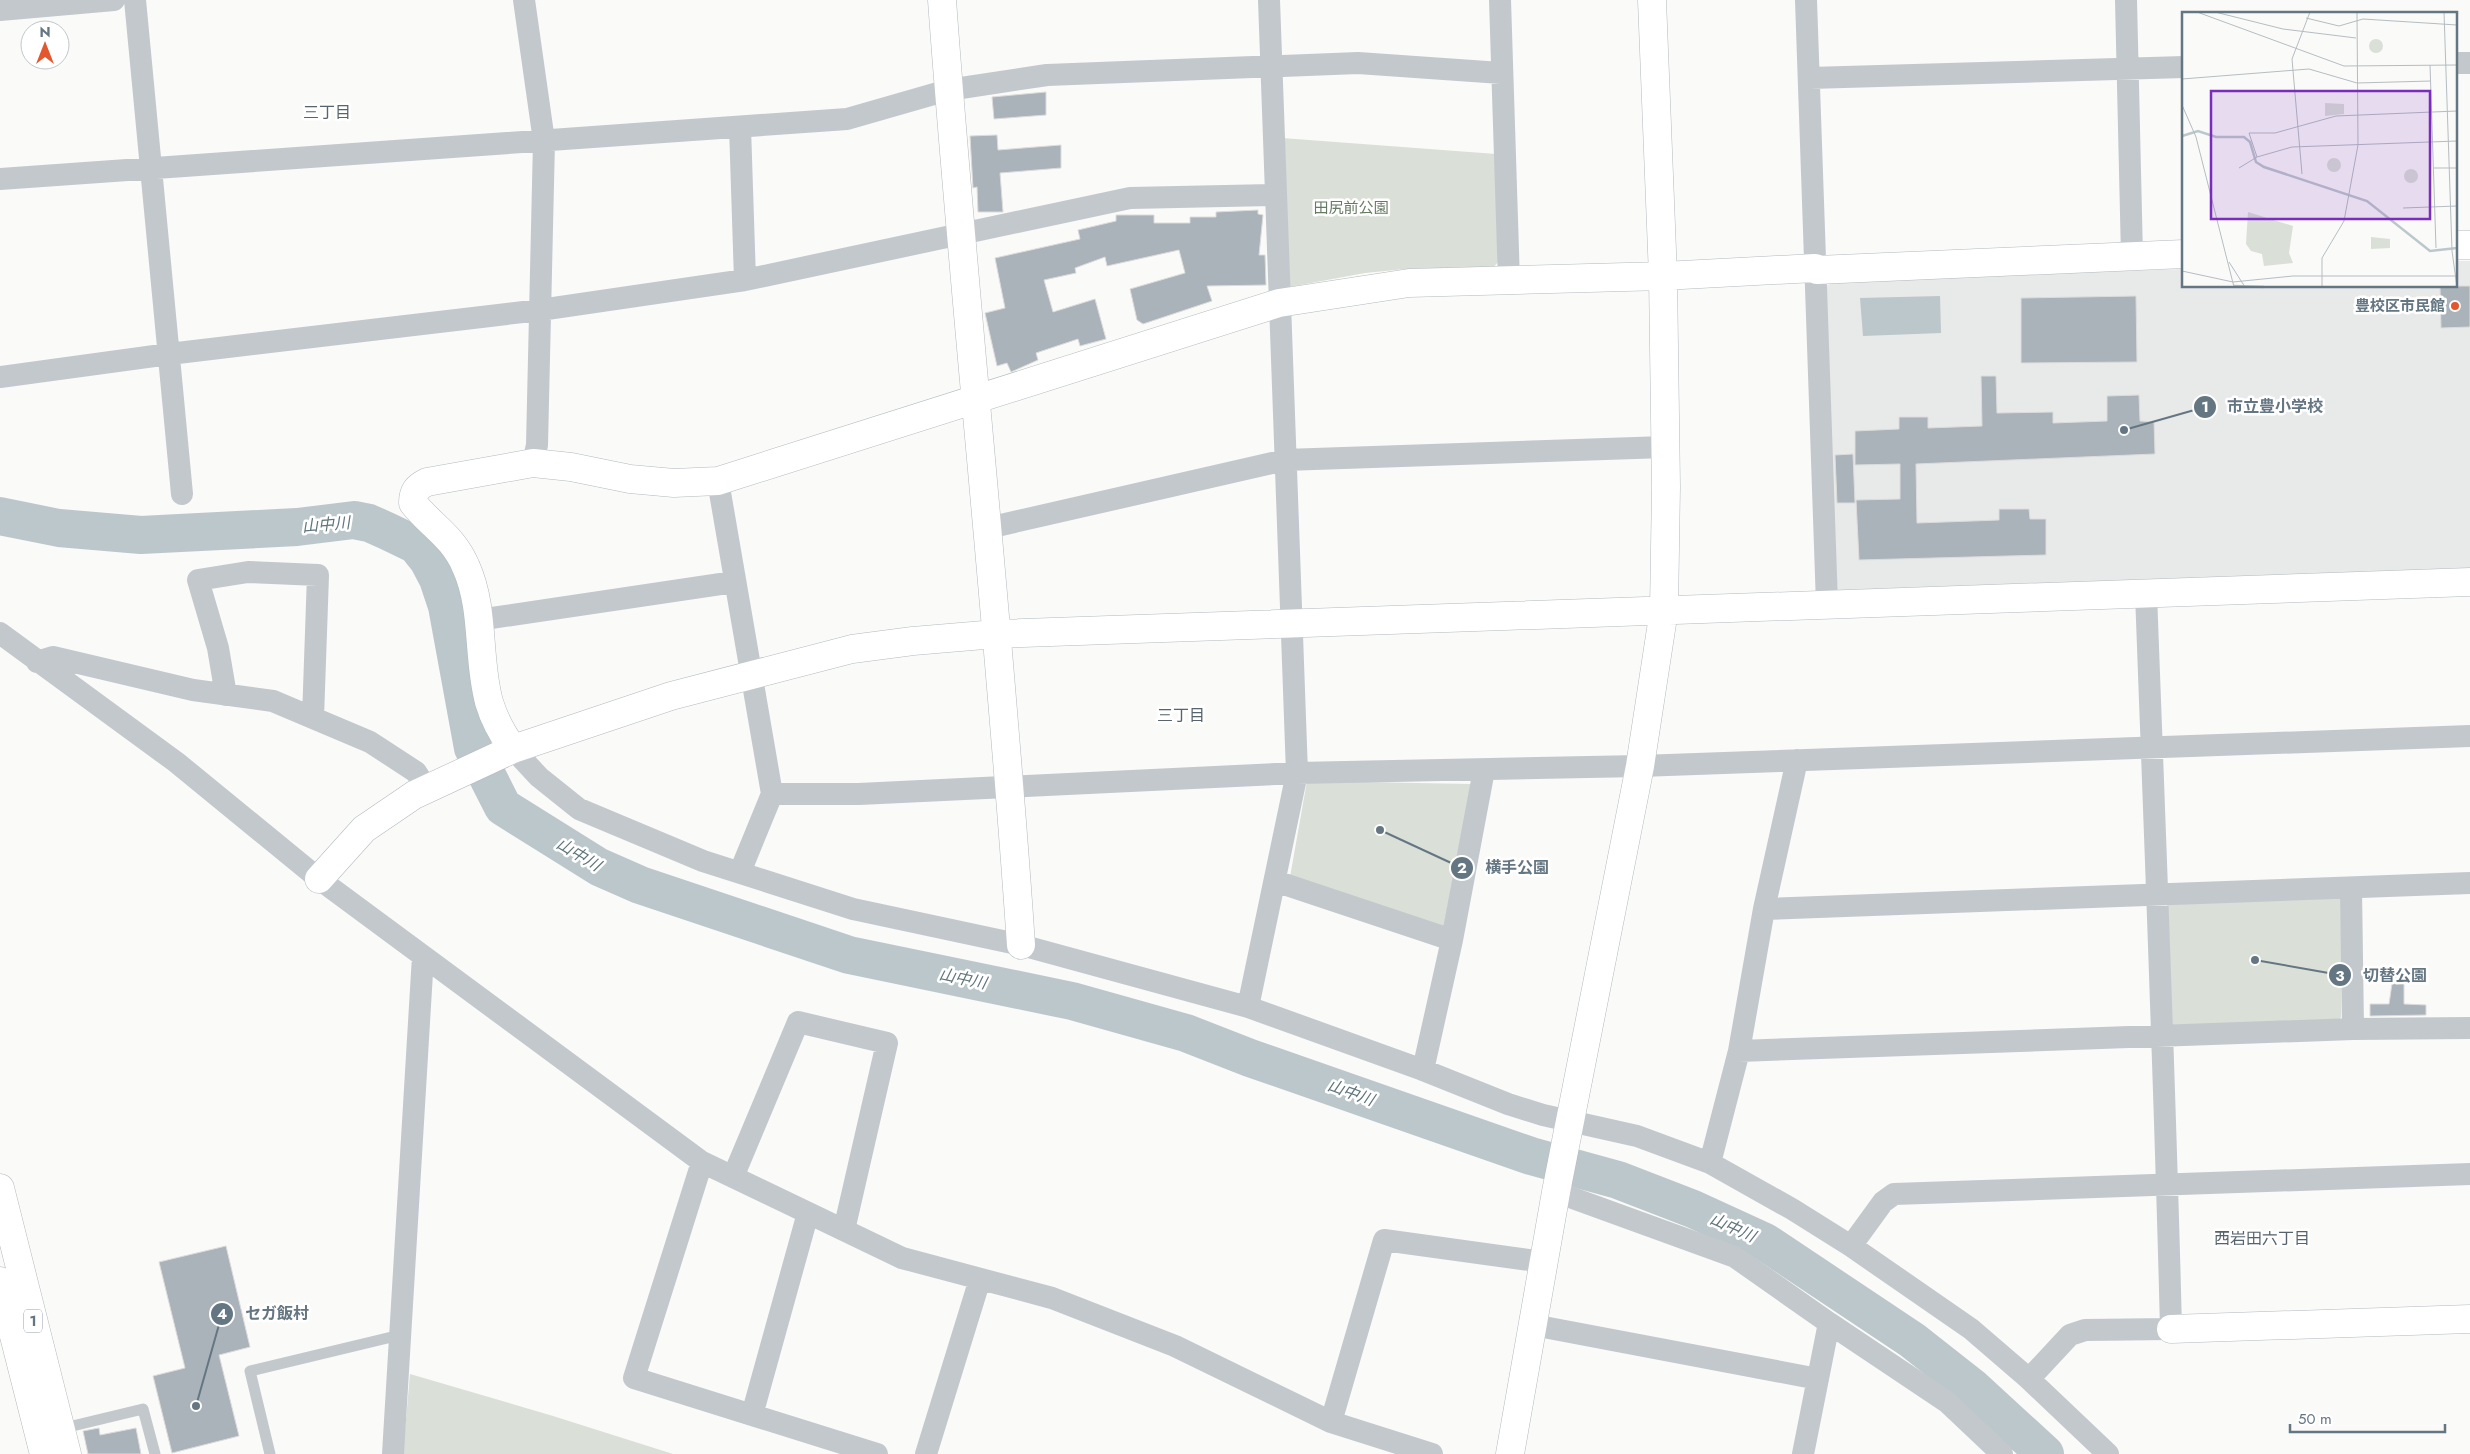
<svg xmlns="http://www.w3.org/2000/svg" width="2470" height="1454" viewBox="0 0 2470 1454" font-family="Jost,'Noto Sans JP',sans-serif">
<rect width="100%" height="100%" fill="#fafaf8"/>
<path fill="#e8e9e9" d="M2456,261H2470V568L1837,593L1824,287L1838,280L2184,269V286H2456Z"/>
<path fill="#dadfd7" d="M1282,138L1496,154L1498,262L1493,268L1405,269L1365,273L1289,287Z
M1307,781L1471,784L1444,926L1290,877Z
M2338,895L2342,899L2341,1017L2337,1024L2170,1030L2167,903Z
M410,1374L553,1416L673,1454H403Z"/>
<path fill="#bbc7cb" d="M1940,296L1941,333L1863,336L1860,298Z"/>
<g fill="none" stroke-linecap="round" stroke-linejoin="round">
<path stroke="#bbc7cb" stroke-width="38" d="M0,516L59,528L141,535L297,527L354,520L369,523L387,531L416,545L428,560L438,579L447,606L473,748L503,807L599,867L640,885L849,955L1072,1001L1186,1033L1250,1058L1531,1156L1618,1180L1693,1209L1765,1242L1912,1340L1973,1388L2045,1454"/>
</g>
<path fill="#aab3b9" stroke="#dcdcda" d="M1046,92V115L994,119L992,97Z
M997,135L998,150L1061,145V168L1000,173L1003,212H978L977,187L973,188L970,136Z
M1258,210V214L1263,215L1259,255H1265L1266,285L1207,286L1212,301L1143,324L1137,320L1130,289L1185,273L1179,250L1107,266L1105,257L1075,268L1076,273L1044,280L1053,312L1095,299L1106,339L1080,346L1078,339L1036,353L1038,360L1011,372L1007,363L997,366L985,313L1005,308L995,258L1080,239L1078,230L1116,221V215H1154V223H1190V217H1216V212Z
M2440,286H2470V327L2441,328Z
M2136,296L2137,362L2021,363V298Z
M1981,376H1996L1997,413L2053,412V423L2107,421V396L2139,395L2140,421L2154,422L2155,454L1916,464L1917,523L1999,520V509H2029L2030,519H2046V555L1859,560L1856,500L1900,499V464L1855,465V431L1899,429V417H1928V428L1982,426Z
M1853,454L1855,503H1837L1835,455Z
M2394,970L2404,971V1004L2426,1005V1015L2370,1016V1004H2389Z
M226,1246L250,1347L219,1355L239,1436L172,1453L153,1376L185,1368L159,1262Z
M99,1428L100,1435L136,1428L141,1454H88L83,1431Z"/>
<g fill="none" stroke-linecap="round" stroke-linejoin="round">
<g stroke="#b3babf" stroke-width="29">
<path id="secondary" d="M942,0C965,315 1000,630 1021,945
M2456,245H2470
M513,749C503,735 494,719 489,702C477,658 485,609 466,567C453,536 431,526 413,503C413,491 417,487 427,482L533,463L571,467L630,479L674,483L718,481L1279,303L1409,283L1663,276L1815,268L1817,270L2184,254
M319,879L364,829L414,795L513,749L671,696L852,649L913,641L996,634L2470,582
M2171,1329L2470,1319
M1510,1454L1556,1192L1640,766L1664,610L1666,487L1663,276L1652,0"/>
</g>
<g stroke="#b4b9bd" stroke-width="29">
<path id="highway" d="M0,1188L67,1454
M0,1281L44,1454"/>
</g>
<path stroke="#c3c8cc" stroke-width="11" d="M60,1429L143,1409L155,1454
M270,1454L250,1371L400,1335"/>
<path stroke="#c3c8cc" stroke-width="22" d="M135,0L182,494
M524,0L544,141L537,445L533,463
M1500,0L1509,282
M1806,0L1827,604
M2126,0L2132,256
M0,10L114,0
M2456,63H2470
M1810,78L2184,67
M740,127L745,280
M0,179L847,119L948,90L1047,75L1358,63L1501,73
M0,377L169,354L540,310L745,280L1130,198L1275,195
M718,481L772,794L740,872
M988,528L1285,460L1665,447
M478,620L734,582
M0,633L176,762L319,879L702,1162L902,1258L1052,1298L1175,1346L1331,1422L1432,1454
M37,662L53,657L193,690L273,701L370,742L416,772L427,789
M226,695L218,648L198,580L248,572L318,575L313,718
M513,749L539,777L579,809L703,861L853,909L1021,945L1248,1007L1423,1070L1508,1104L1543,1115L1637,1136L1710,1163L1792,1209L1851,1246L1971,1329L2029,1379L2108,1454
M772,794H859L1297,773L1640,766L2470,736
M1275,881L1452,940
M2351,888L2353,1029
M1764,909L2470,883
M1248,1007L1297,773L1269,0
M1739,1051L2353,1029L2470,1028
M1423,1070L1452,940L1484,770
M702,1162L634,1378L877,1454
M1710,1163L1739,1051L1764,909L1797,760
M733,1177L798,1022L887,1043L844,1230
M1556,1192L1735,1257L1829,1323L1947,1402L2002,1454
M1851,1246L1883,1202L1894,1194L2470,1174
M1533,1325L1818,1379
M2029,1379L2070,1335L2085,1330L2171,1329C2165,1083 2155,838 2146,593
M752,1415L808,1213
M1331,1422L1384,1240L1544,1262
M393,1454L423,956
M926,1454L980,1279
M1803,1454L1829,1323"/>
<use href="#secondary" stroke="#fff" stroke-width="28"/>
<use href="#highway" stroke="#fff" stroke-width="28"/>
</g>
<circle fill="#e4572e" stroke="#fff" stroke-width="2" cx="2455" cy="306" r="5"/>
<g text-anchor="middle" stroke-width="5" stroke-linejoin="round" paint-order="stroke">
<rect fill="#fff" stroke="#939fa8" stroke-width="1" x="24" y="1309.5" width="18" height="23" rx="4"/>
<g font-size="14" font-weight="bold" fill="#657683">
<text x="33" y="1326">1</text>
</g>
<g font-size="15" fill="#687a64" stroke="#fff">
<text x="1351" y="213">田尻前公園</text>
</g>
<g font-size="15" font-weight="bold" fill="#657683" stroke="#fff" text-anchor="end">
<text x="2445" y="311">豊校区市民館</text>
</g>
<g font-size="16" fill="#57646e" stroke="#fff">
<text x="327" y="118">三丁目</text>
<text x="1181" y="721">三丁目</text>
<text x="2262" y="1244">西岩田六丁目</text>
</g>
<g font-size="16" font-style="italic" fill="#60757c" stroke="#fff">
<text transform="translate(326 524) rotate(-5)" y="6">山中川</text>
<text transform="translate(579 854) rotate(31)" y="6">山中川</text>
<text transform="translate(963 978) rotate(12)" y="6">山中川</text>
<text transform="translate(1351 1092) rotate(20)" y="6">山中川</text>
<text transform="translate(1733 1227) rotate(24)" y="6">山中川</text>
</g>
</g>
<g transform="translate(2182 12)">
<rect width="275" height="275" fill="#fafaf8"/>
<path d="M187 34a7 7 0 1 1 14 0a7 7 0 1 1-14 0ZM143,91L162,92V102L143,104ZM145 153a7 7 0 1 1 14 0a7 7 0 1 1-14 0ZM222 164a7 7 0 1 1 14 0a7 7 0 1 1-14 0ZM66,200L111,214L107,241L111,251L82,254L80,242L69,239L64,232ZM189,225L208,227V236L189,237Z" fill="#dadfd7"/>
<path fill="none" stroke="#bbc7cb" stroke-width="2.5" d="M0,124L16,119L34,125H62L68,130L74,150L82,155L185,189L248,239L275,236M52,274L82,275"/>
<path fill="none" stroke="#b5bdc2" stroke-width="1" d="M15,0L162,54L275,53M33,0L101,17L174,26M262,0L270,239L275,275M124,6L157,14L181,7L275,13M248,53L254,236M0,67L127,57L175,71L249,69M0,93L14,125L52,275M75,145L67,121H93L154,104L275,99M57,156L75,145L110,135L275,129M252,156H275M120,162L110,47L128,0M221,196L275,194M47,250L63,275M0,259L51,270L111,264H275M140,275V246L162,209L176,133L175,0"/>
<path fill="#7b2cbf" fill-opacity="0.15" stroke="#7b2cbf" stroke-width="2.5" d="M29,79H248V207H29Z"/>
<rect width="275" height="275" fill="none" stroke="#657683" stroke-width="2.5"/>
</g>
<path fill="none" stroke="#657683" stroke-width="2" d="M2124 430L2205 407M1380 830L1462 868M2255 960L2340 975M196 1406L222 1314"/>
<g fill="#657683" stroke="#fff" stroke-width="2">
<circle cx="2124" cy="430" r="5"/>
<circle cx="1380" cy="830" r="5"/>
<circle cx="2255" cy="960" r="5"/>
<circle cx="196" cy="1406" r="5"/>
<circle cx="2205" cy="407" r="12"/>
<circle cx="1462" cy="868" r="12"/>
<circle cx="2340" cy="975" r="12"/>
<circle cx="222" cy="1314" r="12"/>
</g>
<g font-size="15" text-anchor="middle" font-weight="bold" fill="#fff">
<text x="2205" y="412">1</text>
<text x="1462" y="873">2</text>
<text x="2340" y="981">3</text>
<text x="222" y="1319">4</text>
</g>
<g font-size="16" text-anchor="middle" font-weight="bold" fill="#657683" stroke="#fff" stroke-width="5" stroke-linejoin="round" paint-order="stroke">
<text x="2275" y="412">市立豊小学校</text>
<text x="1517" y="873">横手公園</text>
<text x="2395" y="981">切替公園</text>
<text x="277" y="1319">セガ飯村</text>
</g>
<g transform="translate(45 45)"><circle r="24" fill="#ffffff" stroke="#c1c8cd"/>
<path d="M0-4L9 19L0 12L-9 19Z" fill="#e4572e"/>
<text y="-8" font-size="14" font-weight="bold" text-anchor="middle" fill="#657683">N</text>
</g>
<path d="M2290 1424v8h155v-8" fill="none" stroke="#657683" stroke-width="2.5"/>
<text x="2298" y="1424" font-size="15" fill="#657683" stroke="#ffffff" stroke-width="4" paint-order="stroke">50 m</text>
</svg>
